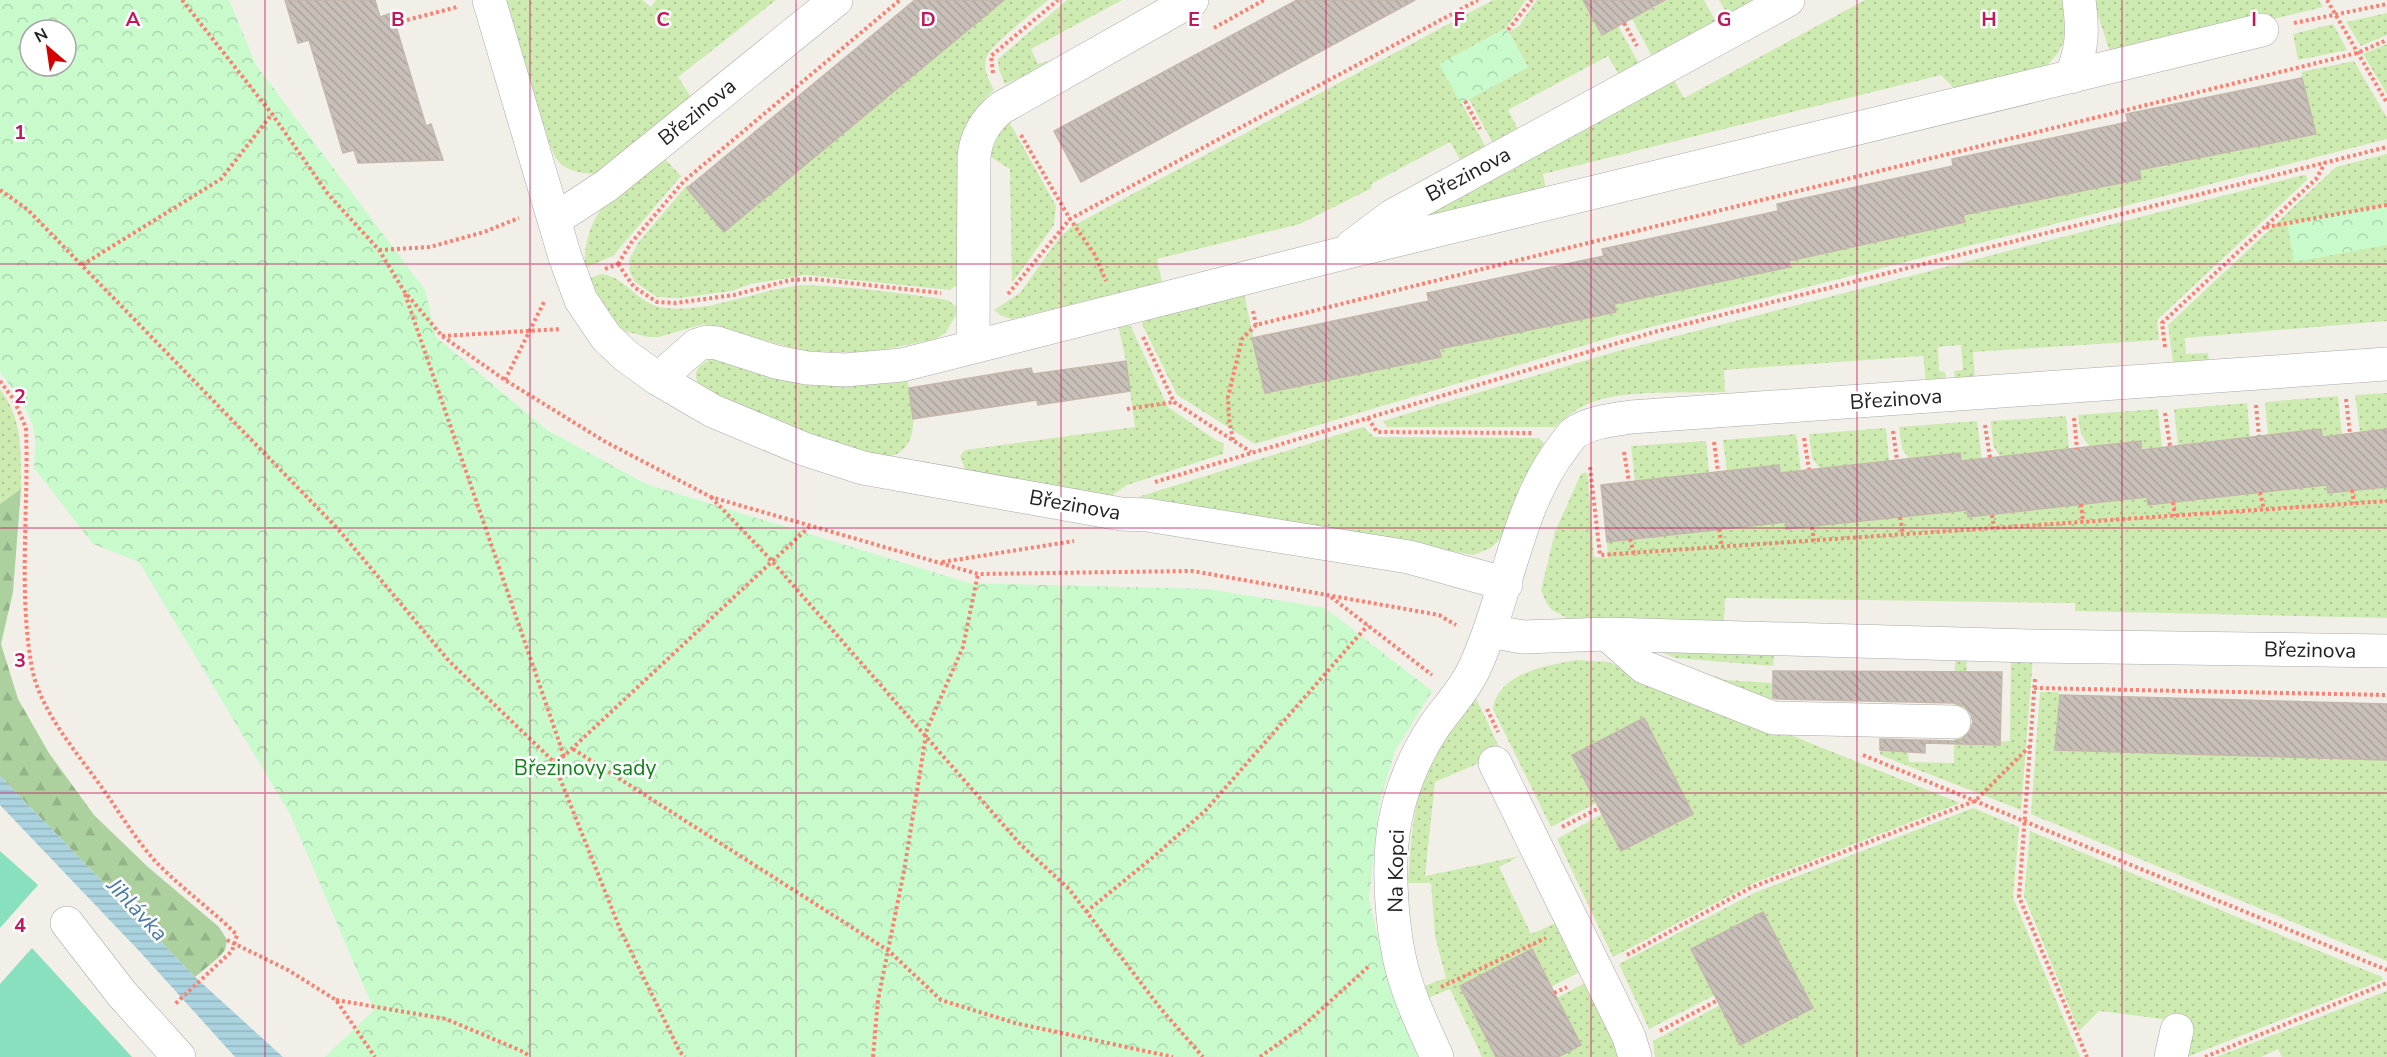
<svg xmlns="http://www.w3.org/2000/svg" width="2387" height="1057" viewBox="0 0 2387 1057" font-family="'Nunito Sans',sans-serif">
<defs>
<pattern id="grass-dots" width="8" height="8" patternUnits="userSpaceOnUse" patternTransform="scale(1.5)"><rect width="8" height="8" fill="#cdebb0"/><path d="M2 2h.1M6 6h.1" fill="none" stroke="#b0c997" stroke-width="1.8" stroke-linecap="round"/></pattern>
<pattern id="forest-firs" width="22" height="20" patternUnits="userSpaceOnUse" patternTransform="scale(1.5)"><rect width="22" height="20" fill="#add19e"/><path d="M5 1l3.5 6h-7zM16 11l3.5 6h-7z" fill="#95b388"/></pattern>
<pattern id="park-crowns" width="20" height="18" patternUnits="userSpaceOnUse" patternTransform="scale(1.5)"><rect width="20" height="18" fill="#c8facc"/><path d="M2 6a3 3 0 1 1 6 0M12 15a3 3 0 1 1 6 0" fill="none" stroke="#acd6af"/></pattern>
<pattern id="water-rules" width="6" height="5" patternUnits="userSpaceOnUse" patternTransform="scale(1.5)"><rect width="6" height="5" fill="#aad3df"/><path d="M0 2.5h6" fill="none" stroke="#92b5bf"/></pattern>
<pattern id="building-back-hatch" width="6" height="6" patternUnits="userSpaceOnUse" patternTransform="scale(1.5)"><rect width="6" height="6" fill="#c7bfb8"/><path d="M-1 5l2 2M0 0l6 6M5-1l2 2" fill="none" stroke="#aba49e"/></pattern>
</defs>
<rect width="100%" height="100%" fill="#f2efe9"/>
<path fill="url(#grass-dots)" d="M507,0H642L651,7L656,0H776L678,77L695,103L595,174C555,172 554,158 543,123H541Z
M1004,0H1048C1036,11 989,45 986,59C983,70 989,80 994,90C974,108 962,128 958,155L957,285L950,290L805,275L751,284L732,291L679,298L657,297L635,282L630,272L629,260L638,243L687,185L690,186L687,188L724,232Z
M1067,0H1122L1031,49L1038,64L1047,61L1049,65L1005,84L999,70L998,59Z
M1493,0H1526L1506,28L1440,64L1488,151L1461,161L1450,142L1371,184L1372,188L1300,224L1157,259L1162,282L1012,319L1002,316L994,310L1020,293L1059,238L1071,227Z
M1537,0H1583L1602,35L1618,26L1642,69L1619,75L1608,56L1508,110L1519,131L1495,147L1469,99L1528,67L1509,32L1519,26Z
M1667,0H1704L1719,27L1655,62L1632,19Z
M1719,0H1771L1731,21Z
M1865,0H2071L2068,32L2058,53L2044,69L1962,96L1941,75L1543,174L1547,196L1399,226L1672,76L1684,98Z
M2093,0H2319L2323,7L2112,58Z
M2387,13V35L2361,46L2346,22Z
M2333,24L2347,50L2298,60L2293,34Z
M2387,44V94L2363,54Z
M2354,61L2387,118V139L1616,336L1255,444L1177,395L1142,324L1145,317L1244,293L1265,393L1440,356L1439,349L1615,312L1614,304L1790,267L1789,261L1965,222L1963,215L2140,179L2139,170L2316,134L2301,72Z
M1006,116L1056,206L1054,225L1012,283L1010,169L986,154Z
M2387,154V321L2185,338L2186,354L2208,353L2209,360L2173,363L2168,325L2336,167Z
M665,159L681,176L613,256L585,268C583,248 590,221 604,206C617,191 648,172 665,159Z
M2304,175L2307,176V180L2157,320L2159,340L1973,352L1975,377L1955,379L1954,371L1963,370L1961,345L1938,347L1939,371L1945,372L1946,379L1926,381L1923,356L1724,370L1725,392C1689,393 1621,389 1590,403C1576,409 1566,417 1555,427H1387L1383,421L1614,352Z
M602,274C626,277 638,305 665,308C707,313 754,291 796,286C809,284 824,286 837,287C872,289 907,294 942,299L949,301L958,308L955,317L946,332L936,339L867,353L803,351L704,324L659,337H648L624,331L620,328L587,279Z
M1125,322L1131,327L1168,407L1217,441L1224,443L1223,454L1127,485L1111,496L972,472L965,469L960,456L965,450L1135,427L1126,361L1118,325Z
M711,359L906,376C915,407 925,462 874,457L707,396C694,381 689,369 711,359Z
M0,389C23,419 21,453 21,489L0,504Z
M2387,393V429L2360,432L2355,395Z
M2338,396L2342,435L2322,437L2320,429L2268,435L2265,402Z
M2247,403L2250,437L2178,445L2174,409Z
M2158,409L2162,447L2141,449V442L2090,447L2081,434L2078,415Z
M2066,416L2069,449L2000,457L1993,445L1991,421Z
M1977,421L1982,459L1961,461L1960,453L1909,459L1902,448L1899,427Z
M1363,427L1374,437L1539,438L1544,443L1504,535L1491,548L1473,555L1315,527L1136,500L1141,496Z
M1886,428L1889,461L1820,469L1812,458L1809,434Z
M1796,434L1801,471L1780,473L1779,465L1727,472L1723,440Z
M1706,441L1709,473L1635,482L1631,446Z
M1586,472L1588,476L1594,557L1608,558L1607,542L1786,522V529L1967,510L1968,517L2147,497L2148,505L2327,485L2328,493L2387,487V618L2075,611V603L1725,598L1724,621L1569,619L1552,610L1547,604L1541,590L1555,532L1581,474Z
M1657,650L1774,652L1773,666L1675,658Z
M1955,655H1967L1964,744L2010,741L2011,656L2033,657L2021,810L1880,755V750L1908,752L1909,762L1954,763Z
M1577,660L1608,662L1960,803L1754,883L1613,957L1557,839L1602,814L1621,851L1693,813L1643,718L1572,755L1596,803L1551,827L1493,709C1498,673 1547,665 1577,660Z
M1702,675L1716,676L1725,680L1773,683V702Z
M2040,692H2058L2060,695L2056,750L2387,760V961L2031,814Z
M1475,696L1502,753L1435,782L1425,876L1520,856L1499,867L1531,934L1556,923L1585,969L1551,987L1531,949L1460,986L1496,1057H1482L1450,989L1428,998L1424,986L1446,978L1435,936L1431,883H1408C1410,849 1414,796 1428,765C1440,740 1458,718 1475,696Z
M1973,808L2019,827L2013,898L2080,1057H1655L1653,1041L1720,1005L1741,1045L1812,1008L1763,912L1691,949L1715,995L1649,1029L1619,964L1754,893Z
M2030,831L2382,977L2383,980L2187,1057L2186,1022L2099,1011L2079,1031L2024,896Z
M1590,980L1624,1057H1558L1581,1045L1557,998Z
M2387,991V1057H2282L2278,1049L2261,1057H2216Z"/>
<path fill="url(#forest-firs)" d="M21,489L13,592L1,644L18,699L49,753L94,815L148,867L219,927L227,940L225,950L218,958L195,977L0,776V504Z"/>
<path fill="url(#park-crowns)" fill-rule="evenodd" d="M0,0H229L256,65L425,290L436,337L547,430L646,484L969,583L1208,589L1325,608L1432,691L1395,751L1379,804L1369,899L1387,976L1418,1057H325L374,1010L290,814L139,562L93,544L34,468C34,458 36,448 35,439C34,414 14,391 0,372ZM30,30H66V66H30Z
M1506,28L1528,67L1461,104L1439,64Z
M2387,205V245L2294,262L2287,223Z"/>
<path fill="#88e0be" d="M0,851L38,885L0,928Z
M32,948L132,1057H0V984Z"/>
<path fill="url(#water-rules)" d="M0,776L195,977L283,1057H235L142,954L0,805Z"/>
<path fill="url(#building-back-hatch)" stroke="#c4b6ab" stroke-width="1.5" d="M285,0H375L380,17L392,13L426,126L431,124L443,160L358,163L354,150L343,153L309,40L298,43Z
M915,0H1004L724,232L687,188Z
M1297,0H1415L1081,182L1054,131Z
M1583,0H1665L1602,35Z
M2302,78L2316,134L2139,170L2141,179L1963,215L1965,222L1789,261L1790,267L1614,304L1616,312L1439,349L1441,357L1265,393L1252,338L1429,301L1427,293L1604,256L1602,249L1778,211L1777,204L1953,166L1952,159L2128,122L2126,114Z
M1126,361L1130,391L1038,405L1037,400L913,419L909,388L1031,368L1033,374Z
M2321,429L2322,437L2387,429V487L2328,493L2327,485L2148,505L2147,497L1968,517L1967,510L1786,529V522L1607,542L1601,485L1779,465L1780,473L1960,453L1961,461L2141,441V450Z
M1773,671L2002,672L2000,745L1925,743V753L1880,750V739L1954,741L1962,739L1970,731L1973,722L1971,714L1964,706L1954,703L1777,699L1773,698Z
M2060,695L2387,704V760L2055,750Z
M1644,718L1693,814L1621,851L1572,755Z
M1763,912L1813,1008L1740,1045L1691,949Z
M1532,949L1581,1045L1558,1057H1496L1460,986Z"/>
<g fill="none" stroke-linecap="round" stroke-linejoin="round">
<g stroke="#a9a9a9" stroke-width="34">
<path id="minor" d="M489,0L565,257L581,300L606,337L626,356L658,379L713,411L804,449L863,468L1121,514L1147,515L1409,557L1506,584
M2071,77C2083,48 2083,30 2079,0
M554,220L606,186L836,0
M1352,246L1392,216L1788,0
M973,346L974,157C976,136 985,121 1001,108L1192,0
M658,379L697,345L707,342L717,343L776,362L807,368L845,370L902,365L1344,253L2262,30
M1491,631L1522,637L1607,634L2030,646L2387,651
M1607,634L1644,667L1773,718L1954,722
M1495,763L1629,1037L1635,1057
M67,923L122,994L179,1057
M1437,1057C1422,1024 1406,991 1399,956C1392,922 1389,877 1392,843C1396,800 1412,760 1435,725C1448,707 1465,689 1474,669C1507,599 1516,507 1563,447C1566,443 1570,437 1574,433C1590,422 1612,420 1631,417L2387,364
M2171,1057L2177,1030"/>
</g>
<path stroke="#fa8072" stroke-width="4" stroke-dasharray="3 3" stroke-linecap="butt" d="M182,0L272,114L328,194L379,250L404,291L442,336L505,380L604,441L711,497L978,574L1193,571L1439,615L1456,625
M2327,0L2387,103
M407,20L457,7
M1624,23L1637,46
M2294,23L2387,4
M1214,28L1264,0
M1508,30L1532,0
M993,73L991,56L1058,0
M1465,101L1480,129
M1021,135L1070,219L1095,255L1106,281
M0,190L28,210L338,529L449,661L553,761L564,756
M2266,227L2387,205
M379,250L430,247L484,232L519,218
M618,264L634,287L657,302L675,303L734,295L790,280L813,279L941,293
M618,264L631,243L684,181L900,0
M82,265L221,179L272,114
M605,269L618,264
M405,294L564,756L809,527
M1008,294L1070,219L1478,0
M1253,311L1256,325
M442,336L561,329
M1143,337L1174,402L1251,452
M2165,347L2162,323L2316,179L2325,163
M505,380L545,300
M0,381L14,400L26,428C29,505 18,593 32,668C40,712 80,756 105,792C121,815 137,841 156,862C181,888 211,909 237,935L232,951L174,1005
M2346,399L2350,434
M2256,405L2259,436
M1127,409L1174,402
M2165,413L2170,446
M1368,418L1377,432L1534,433
M2074,418L2077,449
M1985,425L1990,458
M1893,431L1897,460
M1804,438L1809,469
M1233,440L1229,419L1228,397L1242,339L1256,325L2357,53L2387,40
M1714,442L1718,472
M1624,452L1629,482
M1590,467L1600,555L2387,501
M1155,482L1654,332L2387,147
M2352,490L2354,503
M2260,492L2264,510
M711,497L771,560L1021,845L1069,889L1161,1009L1203,1057
M2173,502L2175,516
M2081,504L2083,522
M1992,515L1994,528
M1900,517L1903,534
M1812,527L1814,541
M1719,529L1722,547
M1630,539L1634,553
M942,562L1074,541
M1331,597L1432,675
M2035,679L2019,897L2087,1057
M2034,688L2387,695
M1487,709L1498,732
M573,749L889,951L941,1000L1015,1023L1173,1057
M1863,755L2387,970
M553,761L620,929L680,1052L685,1057
M1562,827L1599,808
M1086,912L1152,858L1205,811L1368,625
M227,940L288,970L336,1000L375,1057
M1627,955L1750,888L1975,801L2030,746
M1441,987L1546,938
M1554,993L1567,987
M336,1000L446,1019L524,1052L530,1057
M1660,1031L1718,1000
M873,1057L878,1000L904,871L927,729L963,647L978,574
M1260,1057L1303,1026L1368,967
M2205,1057L2387,983"/>
<use href="#minor" stroke="#fff" stroke-width="33"/>
</g>
<path fill="none" stroke="#c2185b" stroke-width="1.5" stroke-opacity="0.55" d="M265,0V1057M530,0V1057M796,0V1057M1061,0V1057M1326,0V1057M1591,0V1057M1857,0V1057M2122,0V1057M0,264H2387M0,528H2387M0,793H2387"/>
<g text-anchor="middle" stroke-width="5" stroke-linejoin="round" paint-order="stroke">
<g font-size="21" fill="#222" stroke="#fff">
<text transform="translate(697 112) rotate(-39)" y="7">Březinova</text>
<text transform="translate(1468 174) rotate(-28)" y="7">Březinova</text>
<text transform="translate(1896 399) rotate(-4)" y="7">Březinova</text>
<text transform="translate(1075 505) rotate(10)" y="7">Březinova</text>
<text transform="translate(2310 650) rotate(1)" y="7">Březinova</text>
<text transform="translate(1396 871) rotate(-89)" y="7">Na Kopci</text>
</g>
<g font-size="21" fill="#0c8416" stroke="#fff">
<text x="585" y="775">Březinovy sady</text>
</g>
<g font-size="22" font-style="italic" fill="#4a7aab" stroke="#fff">
<text transform="translate(138 909) rotate(47)" y="8">Jihlávka</text>
</g>
</g>
<g font-size="20" text-anchor="middle" font-weight="bold" fill="#c2185b" stroke="#fff" stroke-width="5" stroke-linejoin="round" paint-order="stroke">
<text x="133" y="26">A</text>
<text x="398" y="26">B</text>
<text x="663" y="26">C</text>
<text x="928" y="26">D</text>
<text x="1194" y="26">E</text>
<text x="1459" y="26">F</text>
<text x="1724" y="26">G</text>
<text x="1989" y="26">H</text>
<text x="2254" y="26">I</text>
<text x="20" y="139">1</text>
<text x="20" y="403">2</text>
<text x="20" y="667">3</text>
<text x="20" y="932">4</text>
</g>
<g transform="translate(48 48) rotate(331)"><circle r="28" fill="#ffffff" stroke="#a7a7a7" stroke-width="1.5"/>
<path d="M0-4.5L10 22L0 15L-10 22Z" fill="#d40000"/>
<text y="-9" font-size="16" font-weight="bold" text-anchor="middle" fill="#222222">N</text>
</g>
</svg>
